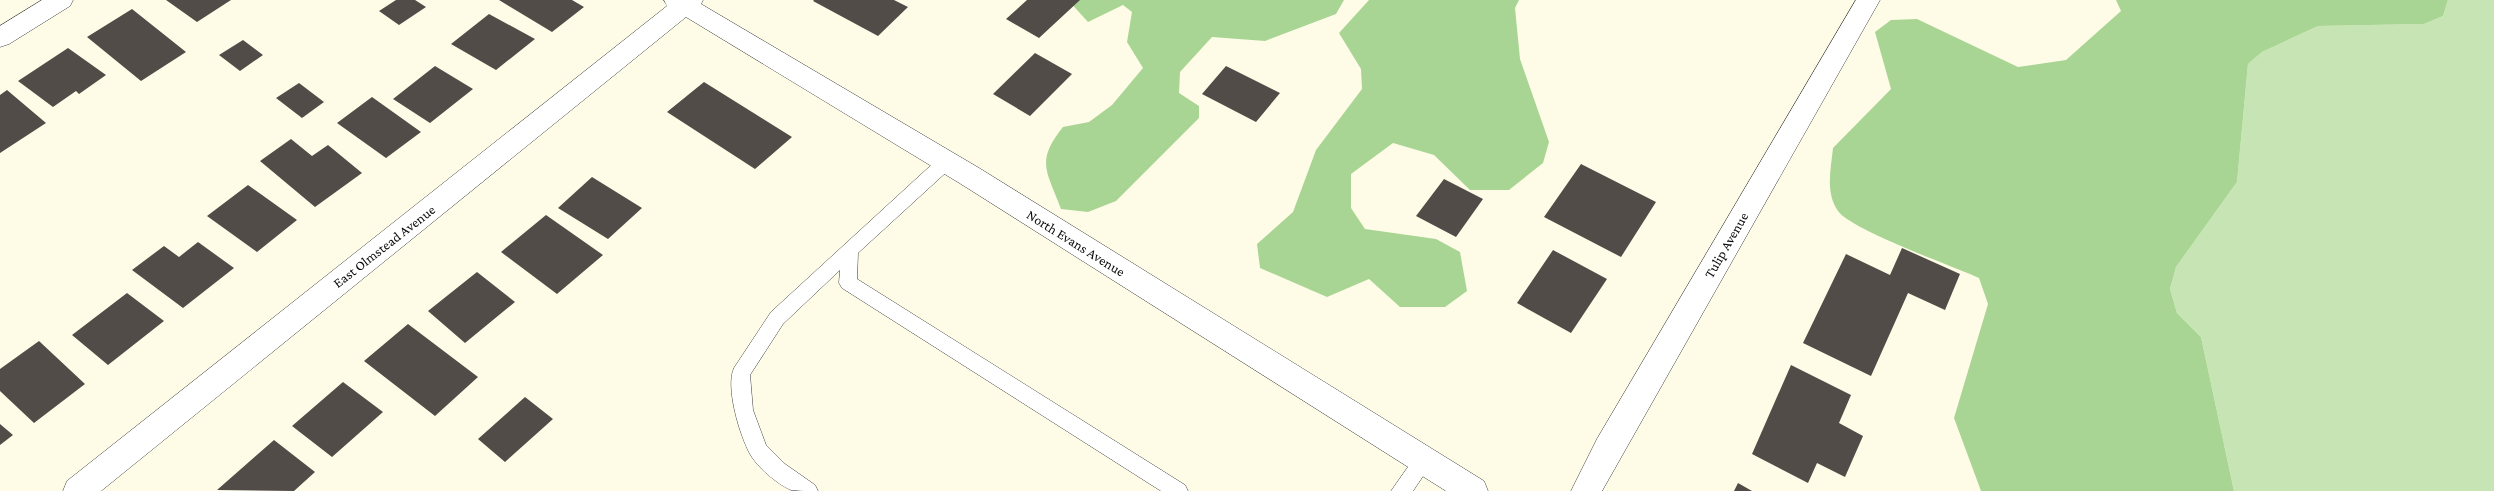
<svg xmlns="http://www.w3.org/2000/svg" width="2494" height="491" viewBox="0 0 2494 491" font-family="'Crimson Pro',serif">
<rect width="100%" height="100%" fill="#fefce7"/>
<path fill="#c7e5b4" d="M2448,0H2494V491H2234L2201,337L2177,313L2170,289L2176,267L2237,182L2248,64L2262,52L2318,26L2424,24L2443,16Z"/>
<path fill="#a9d594" d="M1068,0H1344L1336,14L1265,41L1212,37L1180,72L1179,93L1199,106V118L1116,201L1088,212L1061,209C1047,171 1035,162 1063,127L1089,122L1112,105L1143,68L1127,42L1132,12L1123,5L1088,22Z
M1369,0H1519L1515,8L1520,59L1549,142L1543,163L1509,190H1470L1434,155L1393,143L1351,174V208L1365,229L1436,239L1460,252L1467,291L1445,307H1400L1369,279L1327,297L1260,268L1257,244L1293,212L1316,150L1362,89L1361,69L1339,33Z
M2116,0H2448L2443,16L2424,24L2318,26L2262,52L2248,64L2237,182L2176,267L2170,289L2177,313L2201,337L2234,491H1981L1954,418L1988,304L1979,278C1953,266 1851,230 1838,211C1825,193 1831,168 1833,148L1891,89L1875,32L1891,20L1917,19L2018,67L2066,60L2121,11Z"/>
<path fill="#514c47" d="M166,0H231L197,22Z
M396,0H415L426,7L399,25L379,11Z
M499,0H572L584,7L552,32Z
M814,0H894L908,7L878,36L813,1Z
M1027,0H1080L1039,38L1006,19Z
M132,9L186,52L141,81L87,37Z
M489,14L535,39L496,70L451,44Z
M243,40L263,55L240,71L219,55Z
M68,48L106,75L79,94L76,91L53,107L18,81Z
M1035,53L1072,74L1030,116L993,94Z
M435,66L473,89L430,123L393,99Z
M1226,66L1280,93L1256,122L1202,94Z
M704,82L792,137L755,169L667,112Z
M299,83L324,102L302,118L276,98Z
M7,90L46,123L0,153V95Z
M372,97L421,132L386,158L337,123Z
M291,139L312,156L328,145L362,173L315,207L260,161Z
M1581,164L1656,202L1621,257L1544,217Z
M592,177L642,208L608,239L558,208Z
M1444,179L1483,199L1456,237L1416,216Z
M248,185L297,220L257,252L207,216Z
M546,215L603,255L557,294L501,252Z
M198,242L234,268L183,308L132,270L164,246L179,257Z
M1902,248L1960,274L1945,310L1908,293L1871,376L1803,343L1846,254L1890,275Z
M1553,250L1607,279L1571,333L1517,303Z
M477,272L515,302L465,343L428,311Z
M127,293L164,321L108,365L72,335Z
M408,324L478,377L435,416L364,361Z
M39,341L85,384L34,423L0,391V369Z
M1791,365L1851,395L1839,423L1863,436L1845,477L1817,463L1808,483L1752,454Z
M343,382L383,412L332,457L292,426Z
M525,397L553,419L505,462L478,439Z
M0,424L13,435L0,445Z
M274,440L315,472L294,491L217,490Z
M1738,483L1752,491H1734Z"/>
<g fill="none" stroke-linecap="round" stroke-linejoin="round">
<g stroke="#3d3d3d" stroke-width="1">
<path id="service" d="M946,155L952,157L954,162L952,167L858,253L857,279L1185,485L1188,491H1161L842,288L839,283L840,270L783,324L750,375L753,410L766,445L785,464L815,485L818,491C810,491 798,491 791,490C777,484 757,467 750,454C740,436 725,387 734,368L771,312L940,157Z
M1424,451L1431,454L1434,460L1413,491H1391L1417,454Z"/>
</g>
<g stroke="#3d3d3d" stroke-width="1">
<path id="minor" d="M42,0H73L70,6L9,44L0,47V26Z
M664,0H703L701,4L979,168L1484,481L1488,491H1446L961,184L686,17L101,491H63L67,481L667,6Z
M1856,0H1880L1602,491H1571L1597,439Z"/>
</g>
<use href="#service" fill="#fff" fill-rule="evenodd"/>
<use href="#minor" fill="#fff" fill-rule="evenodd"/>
</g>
<g text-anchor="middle" stroke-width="5" stroke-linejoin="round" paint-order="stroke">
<g font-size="14" fill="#0a0a0a" stroke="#fff">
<text transform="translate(1076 243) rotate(32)" y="5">North Evans Avenue</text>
<text transform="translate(1726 245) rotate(-60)" y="5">Tulip Avenue</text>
<text transform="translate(384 246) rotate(-38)" y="5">East Olmstead Avenue</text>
</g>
</g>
</svg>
